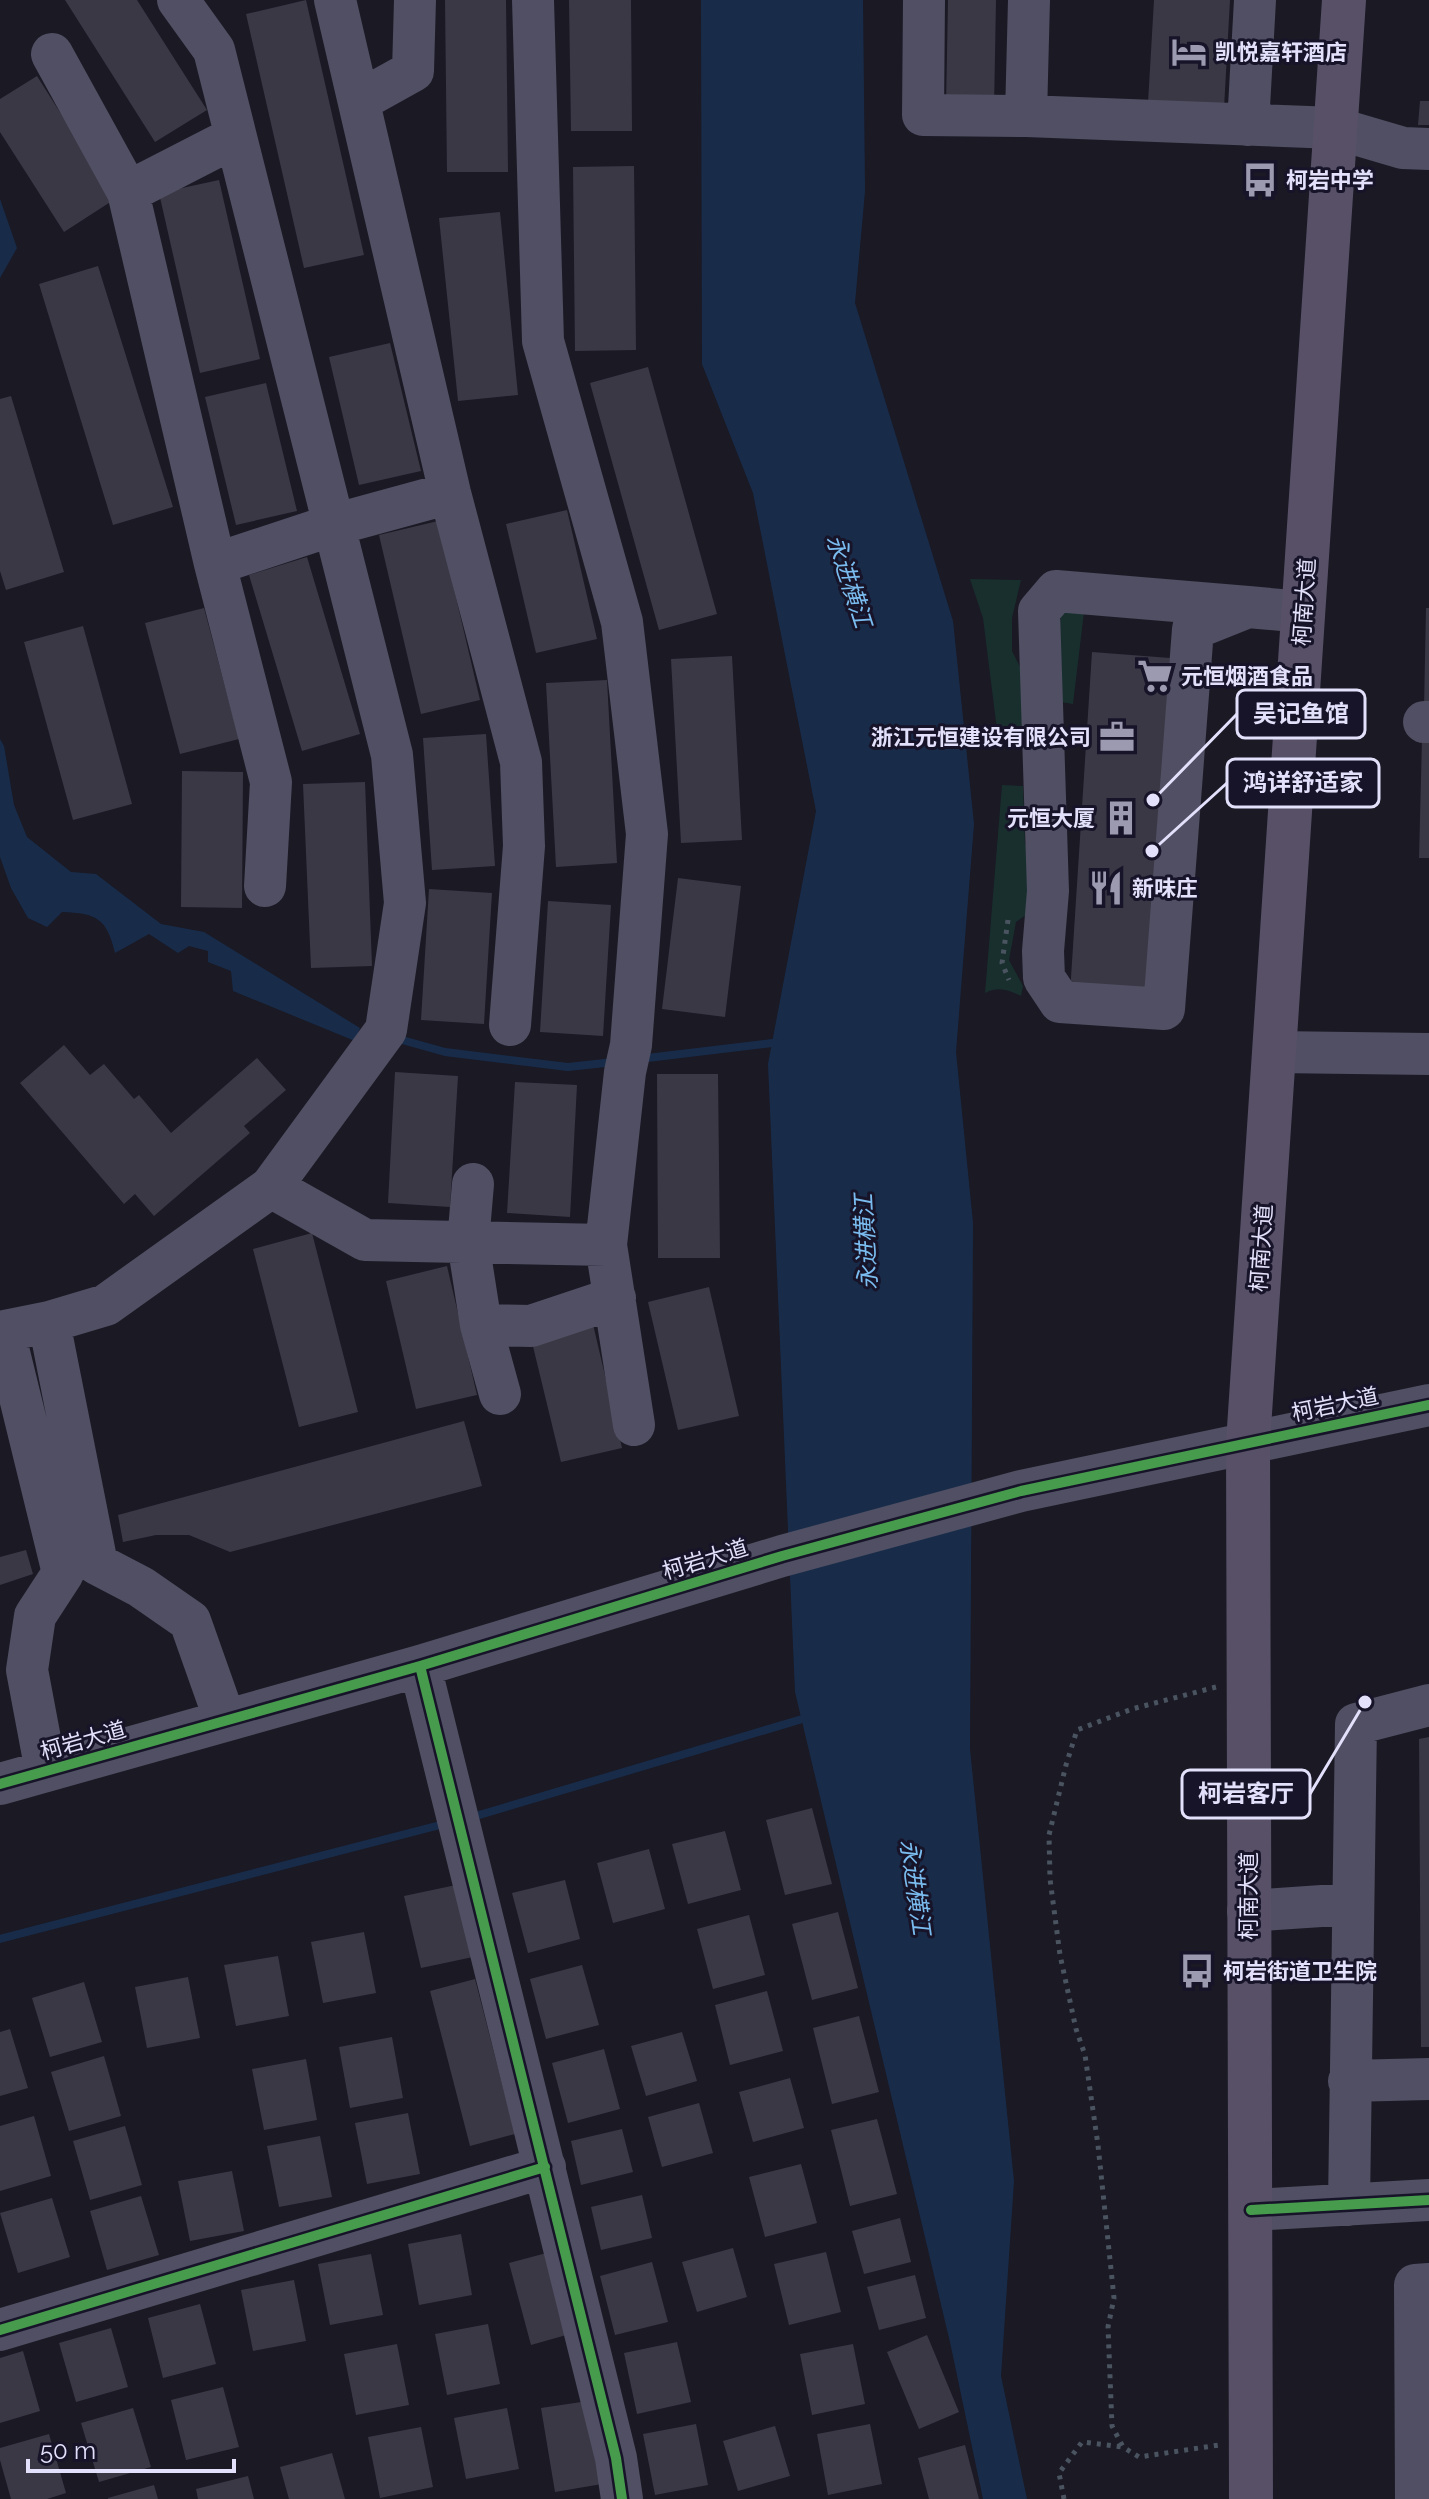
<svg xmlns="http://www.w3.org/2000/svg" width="1429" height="2499" viewBox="0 0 1429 2499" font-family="Raleway,'Noto Sans SC',sans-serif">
<rect width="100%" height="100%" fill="#1a1924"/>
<path fill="#182f2e" d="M970,579L1021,580L1012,618V651L1028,683L1021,729L997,730L983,618Z
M1085,604L1073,704L1061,702L1055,695L1061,610Z
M1002,785L1023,786L1025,844L1034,856L1026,915L1016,922L1009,960L1023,986L1021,996C1008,990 999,986 985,993Z"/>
<path fill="#182c4a" d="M701,0H863L865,191L855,303L953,621L974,824L956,1052L973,1223L970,1749L1014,2181L1001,2376L1027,2499H983L950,2342L795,1692L768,1064L816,811L753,493L702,364Z
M0,199L17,248L0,278Z
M0,739L4,746L14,805L27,837L71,872L96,874L161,924L204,932L360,1028L355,1041L233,991L231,971L208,962V951L189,946L178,953L149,934L115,953C107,919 97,913 62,912L47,927L28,918L11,888L0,857Z"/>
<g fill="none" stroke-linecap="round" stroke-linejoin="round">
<path stroke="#182c4a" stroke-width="8" d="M395,1038L445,1052L568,1067L614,1062
M639,1059L781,1042
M469,1818L809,1717
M0,1939L448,1823"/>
</g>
<path fill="#3a3845" d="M65,0H137L207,110L155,142Z
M306,0L364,255L304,268L246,14Z
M445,0H506L508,172H447Z
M569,0H631L632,131H571Z
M948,0H996L994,108L946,106Z
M1154,0H1230L1224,108L1148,103Z
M37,76L115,199L64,232L0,132V99Z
M1420,101H1429V125H1418Z
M634,166L636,350L575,351L573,167Z
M219,180L260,359L200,373L159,193Z
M500,212L518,395L458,401L439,218Z
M98,266L173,507L113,525L39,284Z
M390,343L421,471L359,485L329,357Z
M648,367L717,614L659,630L590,383Z
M266,383L297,511L236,525L205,397Z
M11,396L64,572L6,590L0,571V399Z
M567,510L597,639L536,653L506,524Z
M438,521L480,700L421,714L379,535Z
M307,557L360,734L302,751L249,575Z
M204,608L239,739L180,754L145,623Z
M1426,608H1429V709H1424Z
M83,626L132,804L73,820L24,642Z
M1092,652L1170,658L1151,1001L1070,993Z
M732,656L742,840L681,843L671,659Z
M607,680L617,863L556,867L546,683Z
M486,734L495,866L432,870L423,738Z
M1422,739H1429V858H1419Z
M182,771L243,772L242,908L181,907Z
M365,782L372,966L311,968L303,784Z
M678,878L741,886L725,1017L662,1009Z
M429,889L492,893L484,1024L421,1020Z
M548,901L611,905L603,1036L540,1032Z
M64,1045L90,1075L104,1064L134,1099L139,1095L171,1133L257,1058L286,1090L244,1126L250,1133L154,1216L135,1194L124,1204L20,1083Z
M395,1072L458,1076L450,1207L388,1203Z
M657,1074H718L720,1258H658Z
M515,1082L577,1085L570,1217L507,1213Z
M312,1233L358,1412L299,1427L253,1249Z
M447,1266L477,1395L416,1409L386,1281Z
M709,1287L739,1416L678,1430L648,1302Z
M592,1320L622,1448L561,1462L530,1334Z
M464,1421L482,1486L230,1552L189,1535H156L123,1542L118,1515Z
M26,1550L33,1574L0,1585V1557Z
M1429,1737V2047H1421L1419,1739Z
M812,1808L832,1884L785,1895L766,1820Z
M725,1831L741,1890L688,1904L672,1844Z
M649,1849L665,1909L613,1923L597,1863Z
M565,1880L580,1939L528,1953L512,1893Z
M456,1885L473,1957L421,1968L404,1896Z
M838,1912L858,1988L812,2000L792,1924Z
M749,1915L765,1975L713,1989L697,1929Z
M364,1932L376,1993L323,2003L311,1942Z
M278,1956L289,2016L236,2026L224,1965Z
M582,1965L599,2025L546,2039L530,1979Z
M188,1977L200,2038L147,2048L135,1987Z
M475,1979L515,2134L470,2146L430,1991Z
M84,1982L102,2042L50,2057L32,1998Z
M767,1991L783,2051L730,2065L715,2005Z
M859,2016L879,2092L832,2104L813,2028Z
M10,2029L28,2088L0,2096V2032Z
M682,2032L697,2081L646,2096L631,2046Z
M392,2037L403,2098L350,2108L339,2047Z
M604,2049L620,2109L568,2123L552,2063Z
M104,2056L121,2116L69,2131L51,2072Z
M306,2059L317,2120L264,2130L252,2069Z
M790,2078L804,2128L753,2142L739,2092Z
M699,2103L713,2153L662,2167L648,2117Z
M408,2113L420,2174L367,2184L355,2123Z
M34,2116L51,2176L0,2191V2126Z
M877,2119L897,2194L850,2206L831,2130Z
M125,2126L142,2185L90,2200L73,2141Z
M622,2129L633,2172L581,2185L571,2141Z
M320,2136L332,2197L279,2207L267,2146Z
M801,2164L817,2223L765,2237L749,2177Z
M232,2171L244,2231L190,2241L178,2181Z
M642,2195L652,2238L601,2250L591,2207Z
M141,2196L159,2255L107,2270L90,2211Z
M52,2198L70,2257L18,2273L0,2213Z
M900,2218L911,2262L864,2274L852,2231Z
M461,2234L472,2295L419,2305L408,2244Z
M733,2248L747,2297L697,2312L682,2262Z
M554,2251L577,2332L531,2345L509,2263Z
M826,2252L841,2312L789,2325L774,2264Z
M371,2254L383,2315L330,2325L318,2264Z
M652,2262L668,2322L615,2335L600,2276Z
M915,2275L926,2318L879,2330L867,2287Z
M294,2280L306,2341L253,2351L241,2290Z
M200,2304L216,2364L163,2378L148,2318Z
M488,2324L500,2384L447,2395L435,2334Z
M111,2328L128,2387L76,2402L59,2343Z
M927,2335L959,2412L919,2429L887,2352Z
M677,2342L691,2402L637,2414L624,2353Z
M397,2344L409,2405L356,2415L344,2354Z
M853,2344L865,2404L812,2415L800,2354Z
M23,2351L40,2411L0,2423V2358Z
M223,2387L239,2447L186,2460L171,2400Z
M588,2401L602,2484L555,2492L541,2408Z
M133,2408L151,2467L99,2482L81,2423Z
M507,2408L519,2469L466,2479L454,2418Z
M696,2424L708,2485L655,2495L643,2434Z
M870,2424L882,2484L828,2495L817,2434Z
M775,2426L790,2476L738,2491L723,2441Z
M421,2427L433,2487L380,2498L368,2437Z
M49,2434L66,2493L47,2499H11L0,2460V2448Z
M965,2445L979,2499H929L918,2458Z
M332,2453L345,2499H289L280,2467Z
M248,2476L254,2499H198L196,2489Z
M154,2485L158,2499H108V2498Z"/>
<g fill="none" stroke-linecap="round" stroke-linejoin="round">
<path stroke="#4a5460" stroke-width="5" stroke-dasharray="4 6" stroke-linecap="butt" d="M1008,920L1002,963L1009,980
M1216,1687L1132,1709L1077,1730L1066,1765L1049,1835L1050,1879L1060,1955L1076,2029L1085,2055L1098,2145L1114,2298L1108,2327L1112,2426L1123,2447L1139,2457L1219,2445
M1064,2499L1059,2473L1082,2442L1123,2447"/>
<path stroke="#504f63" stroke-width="42" d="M335,0L450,493L521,762L524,846L510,1025
M533,0L543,341L622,622L647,834L631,1045L625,1072L606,1245L634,1425
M924,0L923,115L1026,116L1335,128L1403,148L1429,149
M52,54L128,192L215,564L271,782L265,886
M359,101L413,71L415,0
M1026,116L1029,0
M1248,125L1255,0
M128,192L235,137
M215,564L333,525L450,493
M1248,607L1056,591L1039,611L1048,891L1043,951L1044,978L1060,1002L1164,1009L1193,629L1248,607L1303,612
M1424,722H1429
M1274,1052L1429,1054
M473,1184L468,1242L481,1325L500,1394
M271,1187L365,1240L606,1245
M49,1322L97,1564L141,1587L190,1621L225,1720
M481,1325L531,1326L615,1298
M0,1332L49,1322L106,1305L271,1187L386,1030L405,903L392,755L214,50L178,0
M4,1332L63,1573L35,1616L27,1670L46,1771
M420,1666L616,2458L622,2499
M0,1784L420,1666L782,1556L1021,1491L1429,1405
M1248,1911L1351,1904
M1349,2081L1429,2079
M1349,2205L1356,1724L1429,1705
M1251,2210L1429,2200
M0,2330L545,2167
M1416,2499L1415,2285L1429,2284"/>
<path stroke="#575067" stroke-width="44" d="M1251,2499L1248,1443L1344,0"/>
<g stroke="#171429" stroke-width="15">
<path id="cycleway" d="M420,1666L616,2458L622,2499
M0,1784L420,1666L782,1556L1021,1491L1429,1405
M1251,2210L1429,2200
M0,2330L545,2167"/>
</g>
<use href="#cycleway" stroke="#469c4c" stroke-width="10"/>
</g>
<defs>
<g id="hotel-bare" transform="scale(2.76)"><path d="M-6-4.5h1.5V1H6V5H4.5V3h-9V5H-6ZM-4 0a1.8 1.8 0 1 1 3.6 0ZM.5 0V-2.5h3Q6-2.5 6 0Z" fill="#9c9ab0" stroke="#171429" stroke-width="2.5" paint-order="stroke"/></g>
<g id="bus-bare" transform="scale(2.76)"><path d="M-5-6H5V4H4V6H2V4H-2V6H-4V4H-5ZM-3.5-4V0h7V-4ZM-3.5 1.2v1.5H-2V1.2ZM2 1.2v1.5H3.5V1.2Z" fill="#9c9ab0" stroke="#171429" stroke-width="2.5" paint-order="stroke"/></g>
<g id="supermarket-bare" transform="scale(2.76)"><path d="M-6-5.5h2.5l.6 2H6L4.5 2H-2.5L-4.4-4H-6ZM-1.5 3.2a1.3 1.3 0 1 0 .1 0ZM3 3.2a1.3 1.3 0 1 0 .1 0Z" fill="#9c9ab0" stroke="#171429" stroke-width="2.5" paint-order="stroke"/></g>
<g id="office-bare" transform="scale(2.76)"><path d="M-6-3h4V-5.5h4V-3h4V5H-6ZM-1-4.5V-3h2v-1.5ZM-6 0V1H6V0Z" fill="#9c9ab0" stroke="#171429" stroke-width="2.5" paint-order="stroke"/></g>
<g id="building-bare" transform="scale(2.76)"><path d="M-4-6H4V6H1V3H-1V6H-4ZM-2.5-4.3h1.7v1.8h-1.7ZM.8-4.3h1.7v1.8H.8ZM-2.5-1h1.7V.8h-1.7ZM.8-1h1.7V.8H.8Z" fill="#9c9ab0" stroke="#171429" stroke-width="2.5" paint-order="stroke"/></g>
<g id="restaurant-bare" transform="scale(2.76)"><path d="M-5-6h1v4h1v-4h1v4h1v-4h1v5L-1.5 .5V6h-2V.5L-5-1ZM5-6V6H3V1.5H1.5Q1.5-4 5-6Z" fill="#9c9ab0" stroke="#171429" stroke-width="2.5" paint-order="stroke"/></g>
</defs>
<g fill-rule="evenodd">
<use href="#hotel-bare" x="1189" y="52"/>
<use href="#bus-bare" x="1260" y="180"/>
<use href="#supermarket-bare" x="1155" y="676"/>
<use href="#office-bare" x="1117" y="737"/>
<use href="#building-bare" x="1121" y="818"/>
<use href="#restaurant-bare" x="1106" y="888"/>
<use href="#bus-bare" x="1197" y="1971"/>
</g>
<g text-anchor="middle" stroke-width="6" stroke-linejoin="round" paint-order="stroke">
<g font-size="22" font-weight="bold" fill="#e2e0fb" stroke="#171429" text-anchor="start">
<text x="1215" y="60">凯悦嘉轩酒店</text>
<text x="1286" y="188">柯岩中学</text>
<text x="1181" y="684">元恒烟酒食品</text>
<text x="1091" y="745" text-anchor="end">浙江元恒建设有限公司</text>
<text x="1095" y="826" text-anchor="end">元恒大厦</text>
<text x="1132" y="896">新味庄</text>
<text x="1223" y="1979">柯岩街道卫生院</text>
</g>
<g font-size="22" fill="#e2e0fb" stroke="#171429">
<text transform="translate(1304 602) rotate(-86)" y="8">柯南大道</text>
<text transform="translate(1261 1248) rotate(-86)" y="8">柯南大道</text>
<text transform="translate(1335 1404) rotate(-12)" y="8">柯岩大道</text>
<text transform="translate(705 1559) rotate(-17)" y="8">柯岩大道</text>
<text transform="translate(83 1740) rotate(-16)" y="8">柯岩大道</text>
<text transform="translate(1248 1896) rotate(-90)" y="8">柯南大道</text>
</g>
<g font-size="24" font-style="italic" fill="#7abcef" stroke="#171429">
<text transform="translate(849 581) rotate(72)" y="8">永进横江</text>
<text transform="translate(866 1242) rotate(-93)" y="8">永进横江</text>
<text transform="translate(915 1887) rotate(82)" y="8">永进横江</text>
</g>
</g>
<path fill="none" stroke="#e2e0fb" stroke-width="3" d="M1153 800L1237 714M1152 851L1227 783M1365 1702L1310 1794"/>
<g fill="#e2e0fb" stroke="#171429" stroke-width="3">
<circle cx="1153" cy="800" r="8"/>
<circle cx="1152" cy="851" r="8"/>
<circle cx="1365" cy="1702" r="8"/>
</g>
<g fill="#171429" stroke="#e2e0fb" stroke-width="3">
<rect x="1237" y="690" width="128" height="48" rx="8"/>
<rect x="1227" y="759" width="152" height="48" rx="8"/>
<rect x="1182" y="1770" width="128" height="48" rx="8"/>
</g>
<g font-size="24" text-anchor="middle" font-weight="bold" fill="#e2e0fb">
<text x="1301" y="722">吴记鱼馆</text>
<text x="1303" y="791">鸿详舒适家</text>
<text x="1246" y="1802">柯岩客厅</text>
</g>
<path d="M28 2459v12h206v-12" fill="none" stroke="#e2e0fb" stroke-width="4"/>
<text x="40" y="2459" font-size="24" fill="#e2e0fb" stroke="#171429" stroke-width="6" paint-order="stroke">50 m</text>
</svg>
